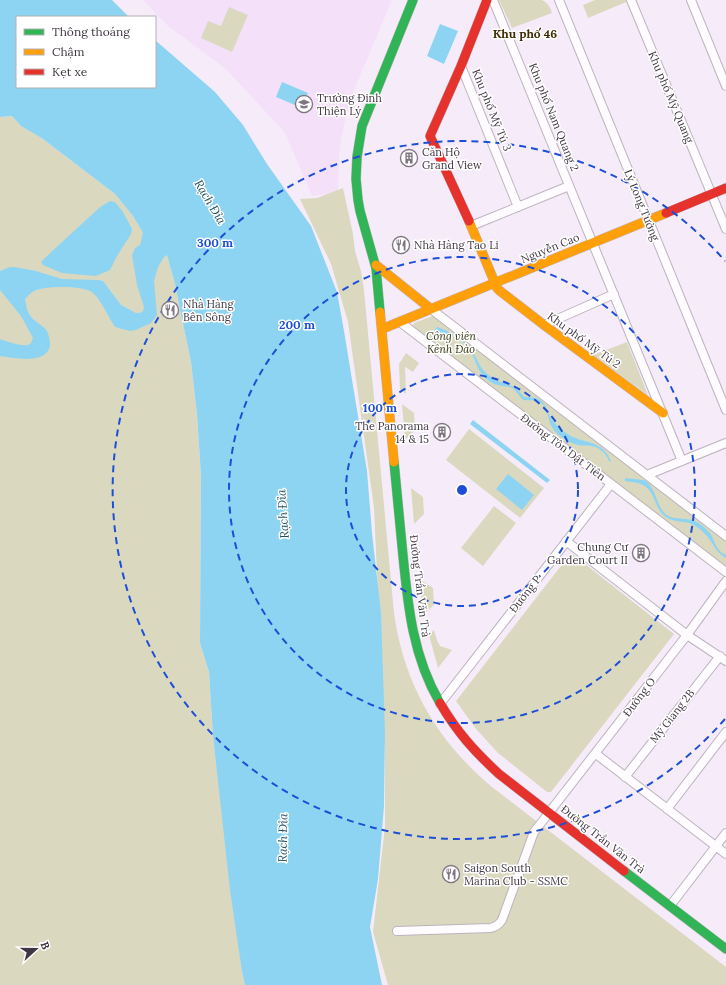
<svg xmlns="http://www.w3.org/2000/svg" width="726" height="985" viewBox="0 0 726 985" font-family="Lora,serif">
<rect width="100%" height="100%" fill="#f6ecf9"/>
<path fill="#f4e0f9" d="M143,0H392L351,97L347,111L341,140L339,156L338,193L312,196L285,133L226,69L168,26Z"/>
<path fill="#dad9c0" d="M499,0H542C548,3 550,7 552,13L512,28Z
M595,0H631L588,18L583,5Z
M229,7L248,15L232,52L201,38L208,21L221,26Z
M12,116L21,126L43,139L115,194L133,216L143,233L167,254L174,280L191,362L197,414L201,476L200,643L209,672L213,736L242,972L245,985H0V117Z
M343,188L353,234L355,251L361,271L364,290L394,613C404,684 437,741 492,787L726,967V985H388L373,932L385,826V752L374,508L348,322L331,264L300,199L317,198Z
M433,316L436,317L726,540V567L415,329L413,325L414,323Z
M627,342L648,395L593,355Z
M406,353L419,363L413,372L405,367L406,394L400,389L399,364Z
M402,404L414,413L415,430L405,440Z
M469,429L544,488L520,518L446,460Z
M411,488L423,497L424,514L414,524Z
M494,506L516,523L483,566L461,548Z
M571,553L674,634L551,792H547L498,753L476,729L456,701Z
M420,579L433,588L434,605L423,615Z
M434,630L437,640L440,646L452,650L438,668L429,635Z"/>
<path fill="#8cd4f2" d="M0,0H112L129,17H17V87H155V40L215,92L243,125L267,164L311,226L337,292L344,331L367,471L372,533L381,613L385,733L384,806L378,879L370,927L382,985H245L242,972L230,890L213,736L209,672L200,643L201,476L197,414L191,362L174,280L167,255L164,257L158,267L154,281L157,315L151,323L136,330L130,331L115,327C108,317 102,301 93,293C84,285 45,286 34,291C30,293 28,296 25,299C27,311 28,316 38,323C41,325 45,328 47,331C49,335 50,342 50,346C46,365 14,358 0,356V339C6,341 25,348 30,344C32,342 32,340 33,338L21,316L0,290V271L10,267H15L36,271L62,279L98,280L103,281L121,305L136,313H140L143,311L144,307L137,285L132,255L135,248L140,245L143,233L133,216L115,194L43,139L21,126L12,116L0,117Z
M440,24L458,31L444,64L427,56Z
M282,82L308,93L302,108L276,97Z
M110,201L115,202L123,212L132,229L131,234L117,256L110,270L96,276L62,273L43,265L41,262L48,255L99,208Z
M437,327C450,331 464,339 472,351C477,358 479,366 485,372C489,376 496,380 501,382C506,384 511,385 516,388C519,390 521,394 524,397C528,397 532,397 536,398C547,402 547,412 552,420C556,425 561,430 566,433C582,445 603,438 611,462L609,461C606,453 599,447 591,446C587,445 582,446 578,445C567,442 554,434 550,423C548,416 547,407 541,403C535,399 529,401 523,400L513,388C504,385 497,387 489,381C477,372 477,363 471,352C463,338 447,333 433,332Z
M473,420L550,480L547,483L470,424Z
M508,474L534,495L522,510L496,489Z
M625,478C631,479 638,479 643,480C656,484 656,508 667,515C673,519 678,518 685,519C693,519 700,523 706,529C716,537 713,549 726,555V558C715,553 713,541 704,533C700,529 695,525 689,523C681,521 673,522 666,517C654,509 656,492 643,485C637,482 631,482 625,481Z"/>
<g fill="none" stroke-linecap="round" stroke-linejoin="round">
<g stroke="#bcb3be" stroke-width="10">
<path id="street" d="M493,0L682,461
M559,0L726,410
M631,0L726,229
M691,0L726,86
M461,66L518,207
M471,226L569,186
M431,309L726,536
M400,322L726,572
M544,325L614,294
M647,475L726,443
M566,541L687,635L726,661
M440,704L611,484
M596,754L726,854
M625,777L720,656
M667,809L726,732
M670,906L726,833
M397,931L490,928C496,927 499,925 502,920L534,832L687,635L726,581"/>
</g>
<g stroke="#bcb3be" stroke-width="10">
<path id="fast" d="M380,312L376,268L360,211L358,200L356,179L357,157L362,126L413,0
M394,462C397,493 400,525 403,556C408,607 413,657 440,703
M624,871L726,949"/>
</g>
<g stroke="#bcb3be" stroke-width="10">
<path id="slow" d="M469,221L497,288L500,291L544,325L663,413
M376,265L431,309
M380,312L394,462
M382,329L666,213"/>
</g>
<g stroke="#bcb3be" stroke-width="10">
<path id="jam" d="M666,213L726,188
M469,221L430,136L461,66L487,0
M440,703C457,732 474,751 499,774L624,871"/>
</g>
<use href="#street" stroke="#fefcfe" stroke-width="8"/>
<use href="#fast" stroke="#30b455" stroke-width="9"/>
<use href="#slow" stroke="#ff9f0a" stroke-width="9"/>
<use href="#jam" stroke="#e5322d" stroke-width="9"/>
</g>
<g fill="none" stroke="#1d4ed8" stroke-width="2" stroke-dasharray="7 5">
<circle cx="462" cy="490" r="116"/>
<circle cx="462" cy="490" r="233"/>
<path d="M725 719A349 349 0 1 1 725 261"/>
</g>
<defs>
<g id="school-ring" transform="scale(0.9)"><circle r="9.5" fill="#fff" stroke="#807682" stroke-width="1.5"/><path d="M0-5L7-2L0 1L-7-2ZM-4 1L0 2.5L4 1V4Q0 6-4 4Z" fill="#807682"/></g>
<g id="building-ring" transform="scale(0.9)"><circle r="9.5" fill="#fff" stroke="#807682" stroke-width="1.5"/><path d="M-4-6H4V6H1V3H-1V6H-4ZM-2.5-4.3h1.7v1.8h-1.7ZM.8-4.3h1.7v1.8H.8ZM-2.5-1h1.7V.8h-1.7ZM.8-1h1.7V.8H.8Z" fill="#807682"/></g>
<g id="restaurant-ring" transform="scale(0.9)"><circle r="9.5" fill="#fff" stroke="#807682" stroke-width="1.5"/><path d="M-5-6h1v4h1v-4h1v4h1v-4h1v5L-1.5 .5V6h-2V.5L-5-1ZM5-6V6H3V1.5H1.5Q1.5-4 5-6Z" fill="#807682"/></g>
</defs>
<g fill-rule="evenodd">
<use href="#school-ring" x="304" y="104"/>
<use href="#building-ring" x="409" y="158"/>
<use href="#restaurant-ring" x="401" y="245"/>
<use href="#restaurant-ring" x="170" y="310"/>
<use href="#building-ring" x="442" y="432"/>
<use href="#building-ring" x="641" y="553"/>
<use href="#restaurant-ring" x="451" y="874"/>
</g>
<g text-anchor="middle" stroke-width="3" stroke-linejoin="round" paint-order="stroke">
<g font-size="11" fill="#403642" stroke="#fff">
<text transform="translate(671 97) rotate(67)" y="4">Khu phố Mỹ Quang</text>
<text transform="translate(492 110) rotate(68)" y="4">Khu phố Mỹ Tú 3</text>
<text transform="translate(554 117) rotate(68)" y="4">Khu phố Nam Quang 2</text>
<text transform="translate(642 205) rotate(68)" y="4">Lý Long Tường</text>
<text transform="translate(550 248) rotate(-22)" y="4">Nguyễn Cao</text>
<text transform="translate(584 340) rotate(36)" y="4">Khu phố Mỹ Tú 2</text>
<text transform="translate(563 447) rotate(37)" y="4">Đường Tôn Dật Tiên</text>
<text transform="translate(420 586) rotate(83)" y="4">Đường Trần Văn Trà</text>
<text transform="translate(525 594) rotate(-52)" y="4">Đường P</text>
<text transform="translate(639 697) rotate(-53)" y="4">Đường O</text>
<text transform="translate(672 716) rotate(-52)" y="4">Mỹ Giang 2B</text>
<text transform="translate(603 839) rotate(38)" y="4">Đường Trần Văn Trà</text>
</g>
<g font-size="11" fill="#403642" stroke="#fff" text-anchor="start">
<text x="317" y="102">Trường Đinh<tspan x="317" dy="13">Thiện Lý</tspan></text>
<text x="422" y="156">Căn Hộ<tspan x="422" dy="13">Grand View</tspan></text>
<text x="414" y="249">Nhà Hàng Tao Li</text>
<text x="183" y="308">Nhà Hàng<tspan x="183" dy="13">Bên Sông</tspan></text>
<text x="429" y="430" text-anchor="end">The Panorama<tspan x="429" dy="13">14 &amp; 15</tspan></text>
<text x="628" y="551" text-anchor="end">Chung Cư<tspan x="628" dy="13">Garden Court II</tspan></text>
<text x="464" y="872">Saigon South<tspan x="464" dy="13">Marina Club - SSMC</tspan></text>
</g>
<g font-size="11" font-style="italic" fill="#343711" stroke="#fff">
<text x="451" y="340">Công viên<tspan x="451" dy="13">Kênh Đào</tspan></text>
</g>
<g font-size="12" font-weight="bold" fill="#402d05" stroke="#fff">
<text x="525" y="38">Khu phố 46</text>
</g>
<g font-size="12" font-style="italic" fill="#1e4d5c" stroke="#fff">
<text transform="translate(210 202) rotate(59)" y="4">Rạch Đỉa</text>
<text transform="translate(283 514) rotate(-94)" y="4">Rạch Đỉa</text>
<text transform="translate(283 838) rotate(-89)" y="4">Rạch Đỉa</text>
</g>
</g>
<circle cx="462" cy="490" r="6" fill="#1d4ed8" stroke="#fff" stroke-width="2"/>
<g font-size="12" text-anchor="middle" font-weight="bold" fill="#1d4ed8" stroke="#fff" stroke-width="3" stroke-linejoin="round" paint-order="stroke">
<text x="215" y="247">300 m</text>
<text x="297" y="329">200 m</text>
<text x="380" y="412">100 m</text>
</g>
<rect x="16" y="16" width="140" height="72" fill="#ffffff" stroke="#b3afb3"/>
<rect x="24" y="29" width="20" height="6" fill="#30b455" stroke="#b3afb3"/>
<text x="52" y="36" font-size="12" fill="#403642">Thông thoáng</text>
<rect x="24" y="49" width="20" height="6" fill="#ff9f0a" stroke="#b3afb3"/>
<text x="52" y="56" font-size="12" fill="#403642">Chậm</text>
<rect x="24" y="69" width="20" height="6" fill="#e5322d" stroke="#b3afb3"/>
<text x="52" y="76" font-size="12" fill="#403642">Kẹt xe</text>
<g transform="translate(36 949) rotate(69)" stroke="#ffffff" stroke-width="3" paint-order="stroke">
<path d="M0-3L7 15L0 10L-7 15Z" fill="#403642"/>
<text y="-6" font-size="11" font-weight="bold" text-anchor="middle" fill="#403642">B</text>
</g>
</svg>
